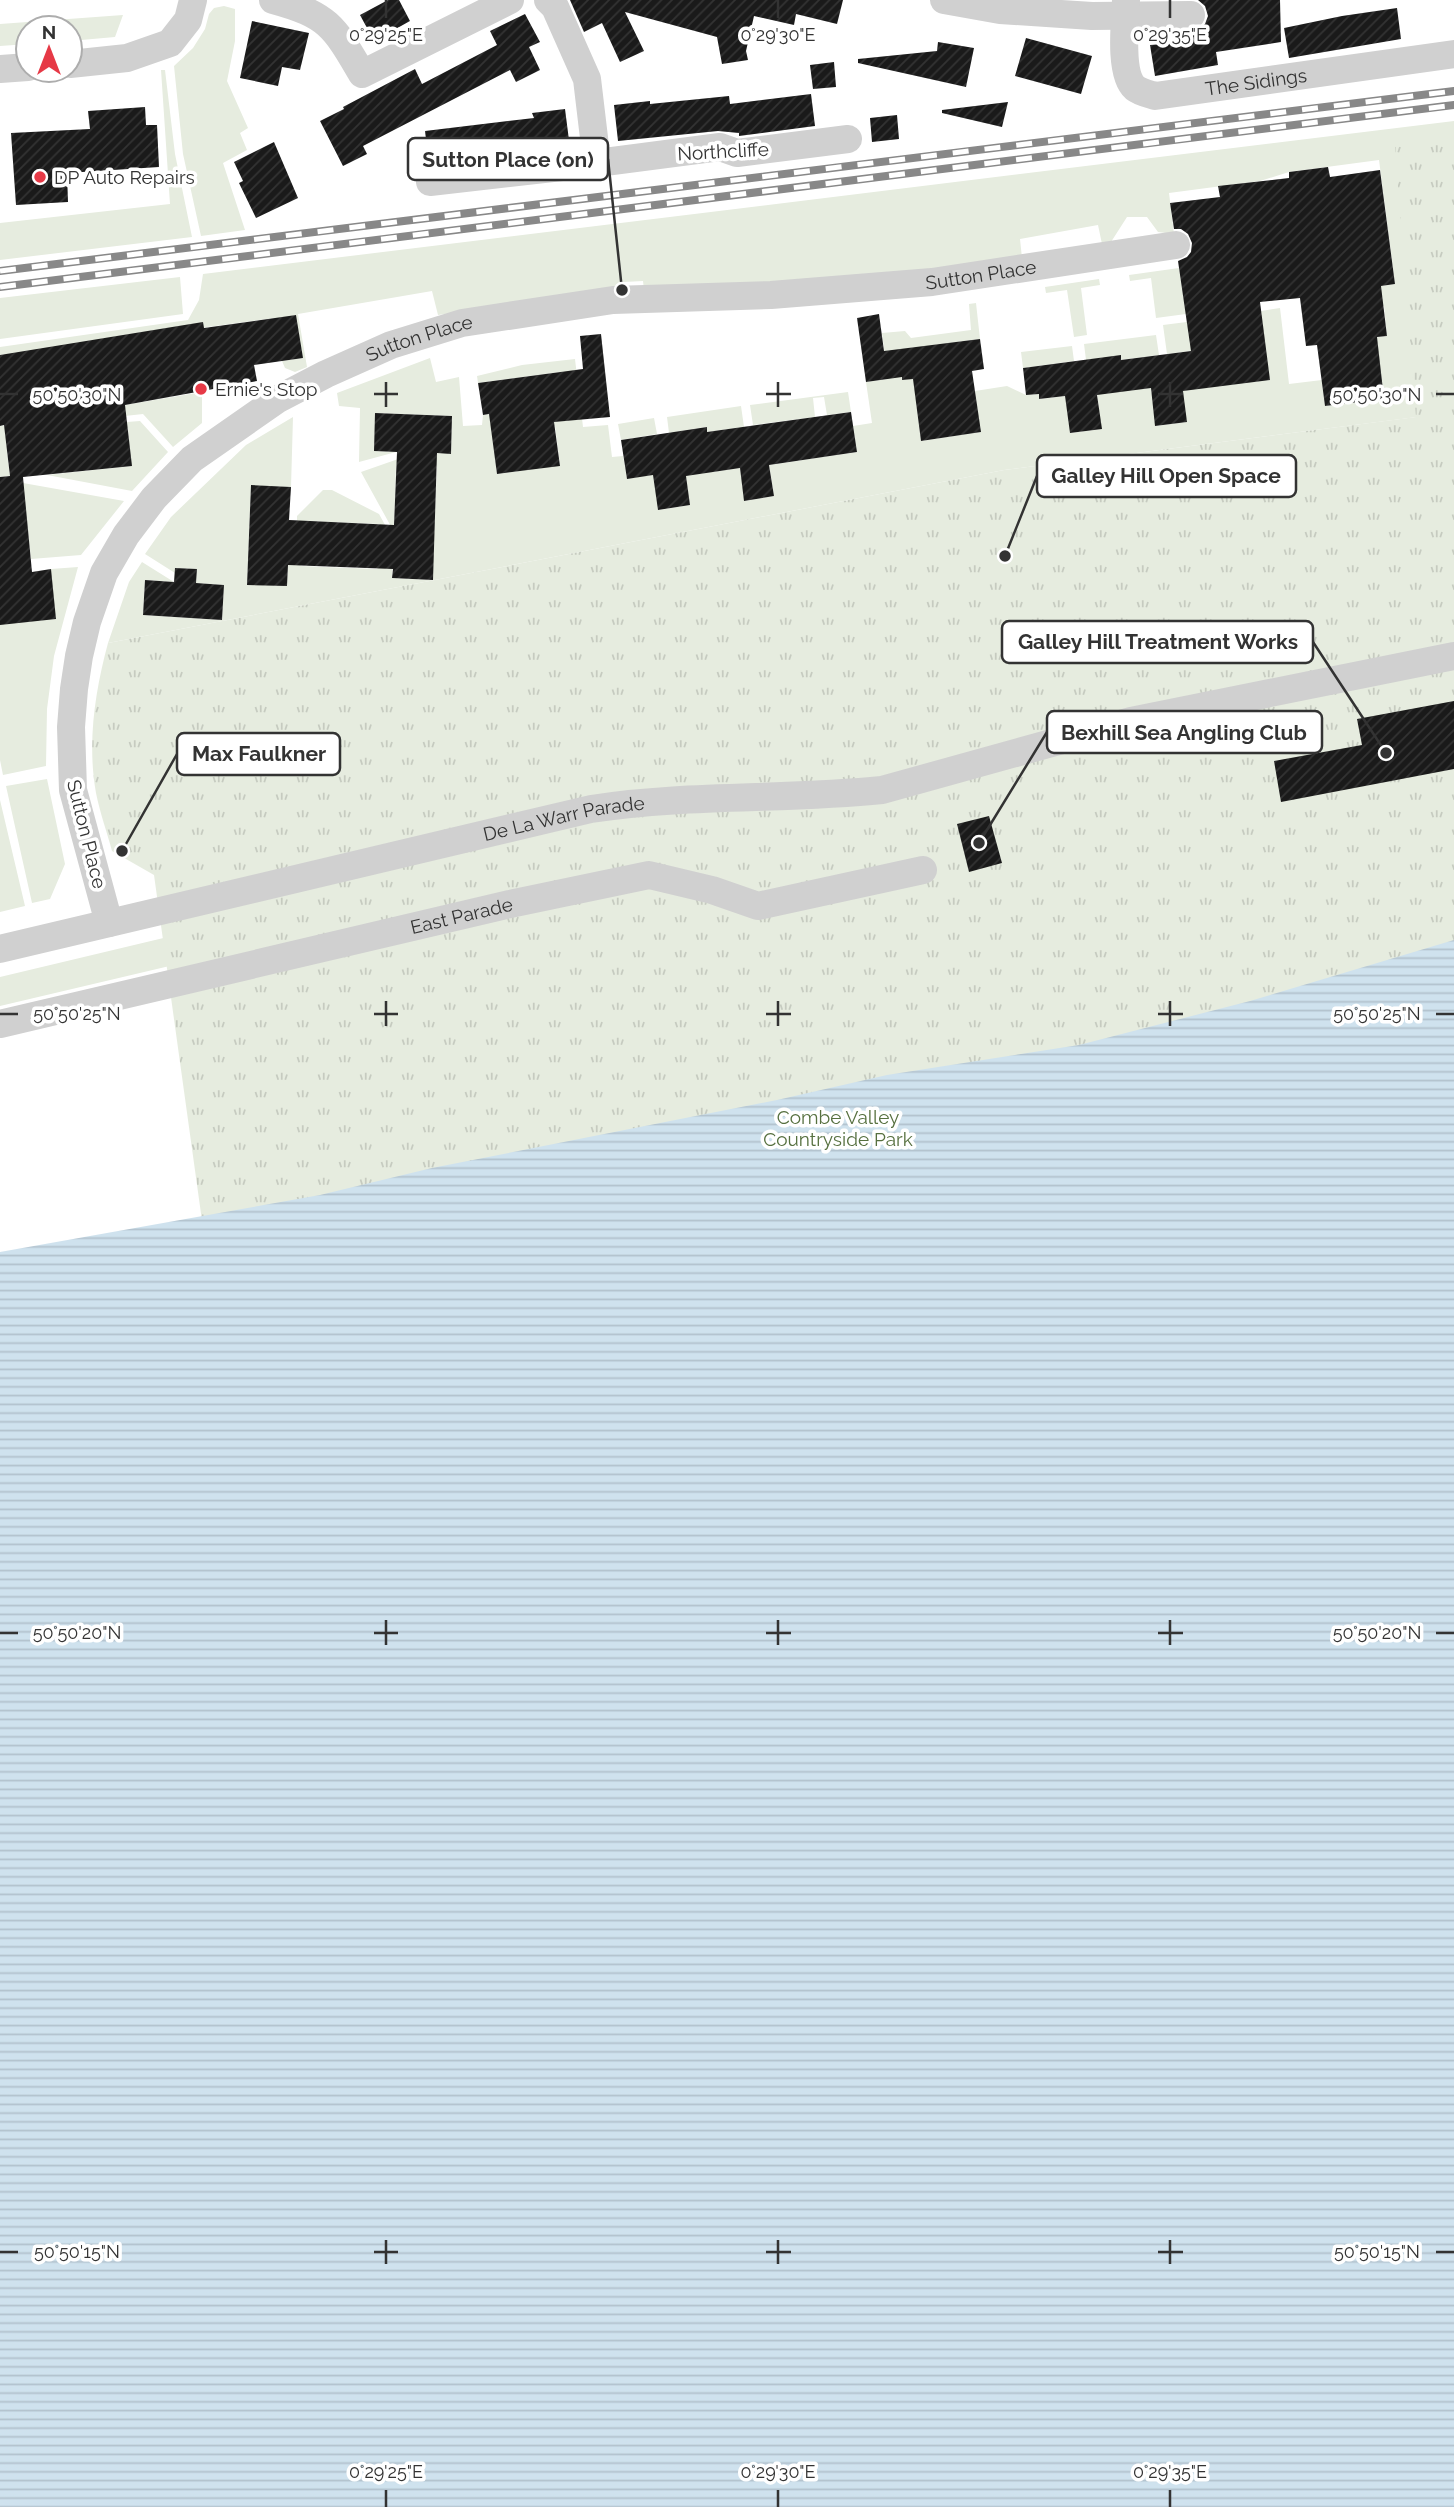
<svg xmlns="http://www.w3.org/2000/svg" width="1454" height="2507" viewBox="0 0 1454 2507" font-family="Raleway,sans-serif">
<defs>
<pattern id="park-tufts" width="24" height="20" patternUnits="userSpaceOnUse" patternTransform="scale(1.75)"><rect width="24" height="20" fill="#e6ecdf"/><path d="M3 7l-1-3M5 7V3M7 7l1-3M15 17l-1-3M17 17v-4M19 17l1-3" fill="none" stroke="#c6cbc0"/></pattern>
<pattern id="water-rules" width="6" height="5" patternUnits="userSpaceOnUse" patternTransform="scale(1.75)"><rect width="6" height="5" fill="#cfe2ee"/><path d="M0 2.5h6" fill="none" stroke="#b2c2cd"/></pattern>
<pattern id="building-hatch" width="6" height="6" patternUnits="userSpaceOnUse" patternTransform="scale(1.75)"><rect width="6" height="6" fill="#1a1a1a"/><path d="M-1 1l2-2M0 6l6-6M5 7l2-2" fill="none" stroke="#333"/></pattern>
</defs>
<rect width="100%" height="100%" fill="#fff"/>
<path fill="#e6ecdf" d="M224,6L235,9V41L227,81L248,128L240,133L247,150L223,163L245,230L201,236L183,154L174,66L193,48L205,29L209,14L214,8Z
M123,15L115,37L70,41V28H28V44L0,46V24Z
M161,70H165L175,154L192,237L0,260V223L170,204Z
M1454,121V162L1408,302L1417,417L1004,470L108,643L129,582L142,562L174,582L145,580L143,615L222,620L224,585L196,583L197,569L175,568V573L145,554L171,517L246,445L293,417L291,487L251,486L247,584L287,586L289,546L301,566L377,569L393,549L392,578L432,580L437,467L421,453H451L452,416L376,413L374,451L396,452L359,462L360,408L339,406L337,393L430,358L436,382L459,377L463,426L482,425L483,415L509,412L492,433L497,474L560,465L555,426L521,430L560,372L478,383L477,376L522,365L575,359L583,427L608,425L612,457L623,456L627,478L653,475L659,510L690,505L685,471L711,472L740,468L745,501L774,496L769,465L857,452L853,426L872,423L866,382L888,379L882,333L905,331L911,338L971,330L969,304L976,303L980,339L898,350L902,380L931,376L916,400L921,441L980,432L975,391L1007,386L1026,395L1039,394L1040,399L1065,396L1071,433L1101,429L1097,392L1151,388L1156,426L1186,422L1182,385L1243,314L1280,308L1289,384L1322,380L1325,406L1384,399L1379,358L1356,340L1387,336L1384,306L1303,315L1375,287L1395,284L1379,160L1289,172L1260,181L1169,193L1174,234L1158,232L1147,217H1127L1111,242L1102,244L1098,225L1020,239L1022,258L959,270L644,290L643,281L624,282V292L583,294L438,315L432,291L298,314L307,367L295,372L285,368L282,361L303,358L275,318L0,355V347L188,320L199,300L203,274Z
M1179,268L1186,314L1156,318L1151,278L1130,281L1129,275Z
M180,277L183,314L0,339V298Z
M1099,279L1100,285L1081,288L1087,335L1074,337L1067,290L1046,293L1045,287Z
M1226,317L1230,346L1167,354L1163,325Z
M1156,335L1159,355L1121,360V356L1086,360L1084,344Z
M1072,346L1074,361L1023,368L1021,352Z
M202,392V423L173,447L143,414L79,421L7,450L10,476L0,477V426Z
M848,392L851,412L827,415L824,397L813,398L815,417L753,425L750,405Z
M741,406L744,427L707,432L706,427L669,433L667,417Z
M654,418L657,434L621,440L618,424Z
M140,421L168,452L132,491L47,475L131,466L128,428L101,430V424Z
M401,458L396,466L394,532L361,472Z
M23,483L124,501L81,555L31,559Z
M323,490H332L379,514L389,532L379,524L304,521L297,528V516Z
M78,567L54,656L47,709L46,766L3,775L0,760V625L51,569Z
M47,779L65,864L50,899L32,903L6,786Z
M0,800L25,906L0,912Z
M197,930L195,960L0,1006V977Z"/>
<path fill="url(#park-tufts)" d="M1454,142V1634L208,1264L154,875L112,851C107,832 100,813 96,793C87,743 95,691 108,643L1004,470L1416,417L1395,147Z"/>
<path fill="url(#water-rules)" d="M1454,940V2507H0V1252L320,1195L432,1168L777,1100L887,1075L1079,1045L1250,1001Z"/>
<path fill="url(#building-hatch)" d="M388,0H399L410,21L374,41L360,15Z
M570,0H843L837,24L796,14L794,25L754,16L746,51L748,60L722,64L717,37L625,12L644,51L620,62L602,23L584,32Z
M1198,0H1280L1281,42L1216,52L1218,65L1155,76L1150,45L1193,38V31L1200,29L1205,24L1208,16L1205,6Z
M1397,8L1401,39L1289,58L1284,28L1342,16Z
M525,14L540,42L529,47L540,70L516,82L510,70L363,146L367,154L343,166L320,121L344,109L343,107L415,69L422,84L497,45L490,31Z
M252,21L309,33L300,70L282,67L278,86L240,78Z
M1026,38L1092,56L1081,94L1015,76Z
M938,42L974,48L966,87L858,63V59L937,51Z
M834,62L836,87L813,89L810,65Z
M811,94L815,126L739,136V133L718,131L618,141L614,105L650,101V104L729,96L730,104Z
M1008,102L1002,127L942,113V110Z
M145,107L146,125H157L159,167L67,173L68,202L16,205L11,133L90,129L88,111Z
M565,109L570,148L466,161L465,158L429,163L425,131L534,118L532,113Z
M897,115L899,139L872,142L870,118Z
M274,142L298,198L256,218L239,183L243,181L234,162Z
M1328,167L1330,177L1380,170L1395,284L1381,286L1387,336L1377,337L1384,399L1325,406L1317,345L1306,346L1300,298L1260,302L1270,380L1183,391L1187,422L1155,426L1151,388L1097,395L1102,429L1070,433L1065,396L1039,399V394L1026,395L1023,368L1121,355V360L1191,351L1178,261L1187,257L1191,252L1192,243L1188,234L1181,229H1174L1170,203L1220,197L1218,186L1289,178V172Z
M879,314L884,351L980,339L984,369L972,371L981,432L921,441L913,379L902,380V377L866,382L857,318Z
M296,315L303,358L254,365L257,381L125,405L132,466L23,477L32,572L51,569L56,619L0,625V477L10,476L4,425L0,426V355L203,322L204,328Z
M601,334L610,417L554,422L560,466L497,474L489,414L483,415L478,383L583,369L580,336Z
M851,412L857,452L769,465L774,496L744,501L740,468L686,476L690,505L658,510L653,475L627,479L621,440L707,427V432Z
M375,413L452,416L451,454L437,453L433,580L392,578L393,569L288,565L287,586L247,585L251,485L291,487L289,520L394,525L397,452L374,451Z
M175,568L197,569L196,583L224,585L222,620L143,615L145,580L174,582Z
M1454,701V769L1281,802L1274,761L1362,745L1357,719Z
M989,816L1002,863L969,872L957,824Z"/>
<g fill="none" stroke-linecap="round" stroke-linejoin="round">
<g stroke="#d0d0d0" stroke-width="28">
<path d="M273,0C328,15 334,26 362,74L510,0"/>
<path d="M548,0L555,7L587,79L597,163L720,147L737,153L848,139"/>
<path d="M944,0L1000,10L1092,16L1191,15"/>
<path id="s1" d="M1126,0C1125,21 1119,74 1135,88C1140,92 1149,94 1155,96L1454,54"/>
<path d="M70,64L127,58L170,43L188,20L193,0"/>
<path d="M0,69L28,67"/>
<path d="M430,182L597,163"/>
<path id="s2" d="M109,923L73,790L71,727L74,689L79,656L87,622L104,573L126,535L154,498L192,459L278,399L326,374L391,345L462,323L613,300L771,295L932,282L1176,245"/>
<path id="s3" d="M0,949L591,809C687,794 785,800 882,790L1131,721L1454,656"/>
<path id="s4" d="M0,1024L510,904L649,875L712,890L758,906L923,870"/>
</g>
<g stroke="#888" stroke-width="8">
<path id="rail" d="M0,271L1454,91
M0,287L1454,105"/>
</g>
<use href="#rail" stroke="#fff" stroke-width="5" stroke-dasharray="16" stroke-linecap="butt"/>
</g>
<path fill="none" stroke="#333" stroke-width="2.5" d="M386,0V18M778,0V18M1170,0V18M386,382V407M778,382V407M1170,382V407M0,394H18M374,394H398M766,394H791M1158,394H1183M1436,394H1454M386,1001V1026M778,1001V1026M1170,1001V1026M0,1014H18M374,1014H398M766,1014H791M1158,1014H1183M1436,1014H1454M386,1620V1645M778,1620V1645M1170,1620V1645M0,1633H18M374,1633H398M766,1633H791M1158,1633H1183M1436,1633H1454M386,2240V2264M778,2240V2264M1170,2240V2264M0,2252H18M374,2252H398M766,2252H791M1158,2252H1183M1436,2252H1454M386,2490V2507M778,2490V2507M1170,2490V2507"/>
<g fill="#e63946" stroke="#fff" stroke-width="2.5">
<circle cx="40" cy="177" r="7"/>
<circle cx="201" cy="389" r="7"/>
</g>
<g text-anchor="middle" stroke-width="7" stroke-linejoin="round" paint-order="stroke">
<g font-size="19" fill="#333" stroke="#fff">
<text dy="7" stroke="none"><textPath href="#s1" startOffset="214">The Sidings</textPath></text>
<text transform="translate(723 151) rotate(-3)" y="7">Northcliffe</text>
<text dy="7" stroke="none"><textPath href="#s2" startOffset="1330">Sutton Place</textPath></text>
<text dy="7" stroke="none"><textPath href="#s2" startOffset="763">Sutton Place</textPath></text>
<text dy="7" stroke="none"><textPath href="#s3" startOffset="579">De La Warr Parade</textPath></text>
<text transform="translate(87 834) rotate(76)" y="7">Sutton Place</text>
<text dy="7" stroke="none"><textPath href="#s4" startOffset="474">East Parade</textPath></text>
</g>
<g font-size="19" fill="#333" stroke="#fff" text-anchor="start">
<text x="54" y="184">DP Auto Repairs</text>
<text x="215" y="396">Ernie's Stop</text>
</g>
<g font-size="19" fill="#56703f" stroke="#fff">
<text x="838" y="1124">Combe Valley<tspan x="838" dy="22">Countryside Park</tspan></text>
</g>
</g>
<g font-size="18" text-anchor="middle" fill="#333" stroke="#fff" stroke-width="7" stroke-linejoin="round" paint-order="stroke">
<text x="386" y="41">0°29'25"E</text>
<text x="778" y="41">0°29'30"E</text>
<text x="1170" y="41">0°29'35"E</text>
<text x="77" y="401">50°50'30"N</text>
<text x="1377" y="401">50°50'30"N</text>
<text x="77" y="1020">50°50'25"N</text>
<text x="1377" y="1020">50°50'25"N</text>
<text x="77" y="1639">50°50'20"N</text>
<text x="1377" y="1639">50°50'20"N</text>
<text x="77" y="2258">50°50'15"N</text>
<text x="1377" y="2258">50°50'15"N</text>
<text x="386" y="2478">0°29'25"E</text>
<text x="778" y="2478">0°29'30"E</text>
<text x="1170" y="2478">0°29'35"E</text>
</g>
<path fill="none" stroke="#333" stroke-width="2.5" d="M622 290L608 159M1005 556L1037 476M1386 753L1313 642M979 843L1047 732M122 851L177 754"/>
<g fill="#333" stroke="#fff" stroke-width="2.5">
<circle cx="622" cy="290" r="7"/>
<circle cx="1005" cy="556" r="7"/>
<circle cx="1386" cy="753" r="7"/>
<circle cx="979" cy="843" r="7"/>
<circle cx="122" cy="851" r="7"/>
</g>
<g fill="#fff" stroke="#333" stroke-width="2.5">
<rect x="408" y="138" width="200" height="42" rx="7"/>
<rect x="1037" y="455" width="259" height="42" rx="7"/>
<rect x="1002" y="621" width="311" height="42" rx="7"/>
<rect x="1047" y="711" width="275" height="42" rx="7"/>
<rect x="177" y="733" width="163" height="42" rx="7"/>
</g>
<g font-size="21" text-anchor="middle" font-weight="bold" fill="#333">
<text x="508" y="167">Sutton Place (on)</text>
<text x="1166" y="483">Galley Hill Open Space</text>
<text x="1158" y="649">Galley Hill Treatment Works</text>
<text x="1184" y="740">Bexhill Sea Angling Club</text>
<text x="259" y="761">Max Faulkner</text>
</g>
<g transform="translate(49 49)"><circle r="33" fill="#ffffff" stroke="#adadad" stroke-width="2"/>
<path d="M0-5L12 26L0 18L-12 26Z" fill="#e63946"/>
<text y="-10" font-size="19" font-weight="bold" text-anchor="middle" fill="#333333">N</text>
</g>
</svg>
